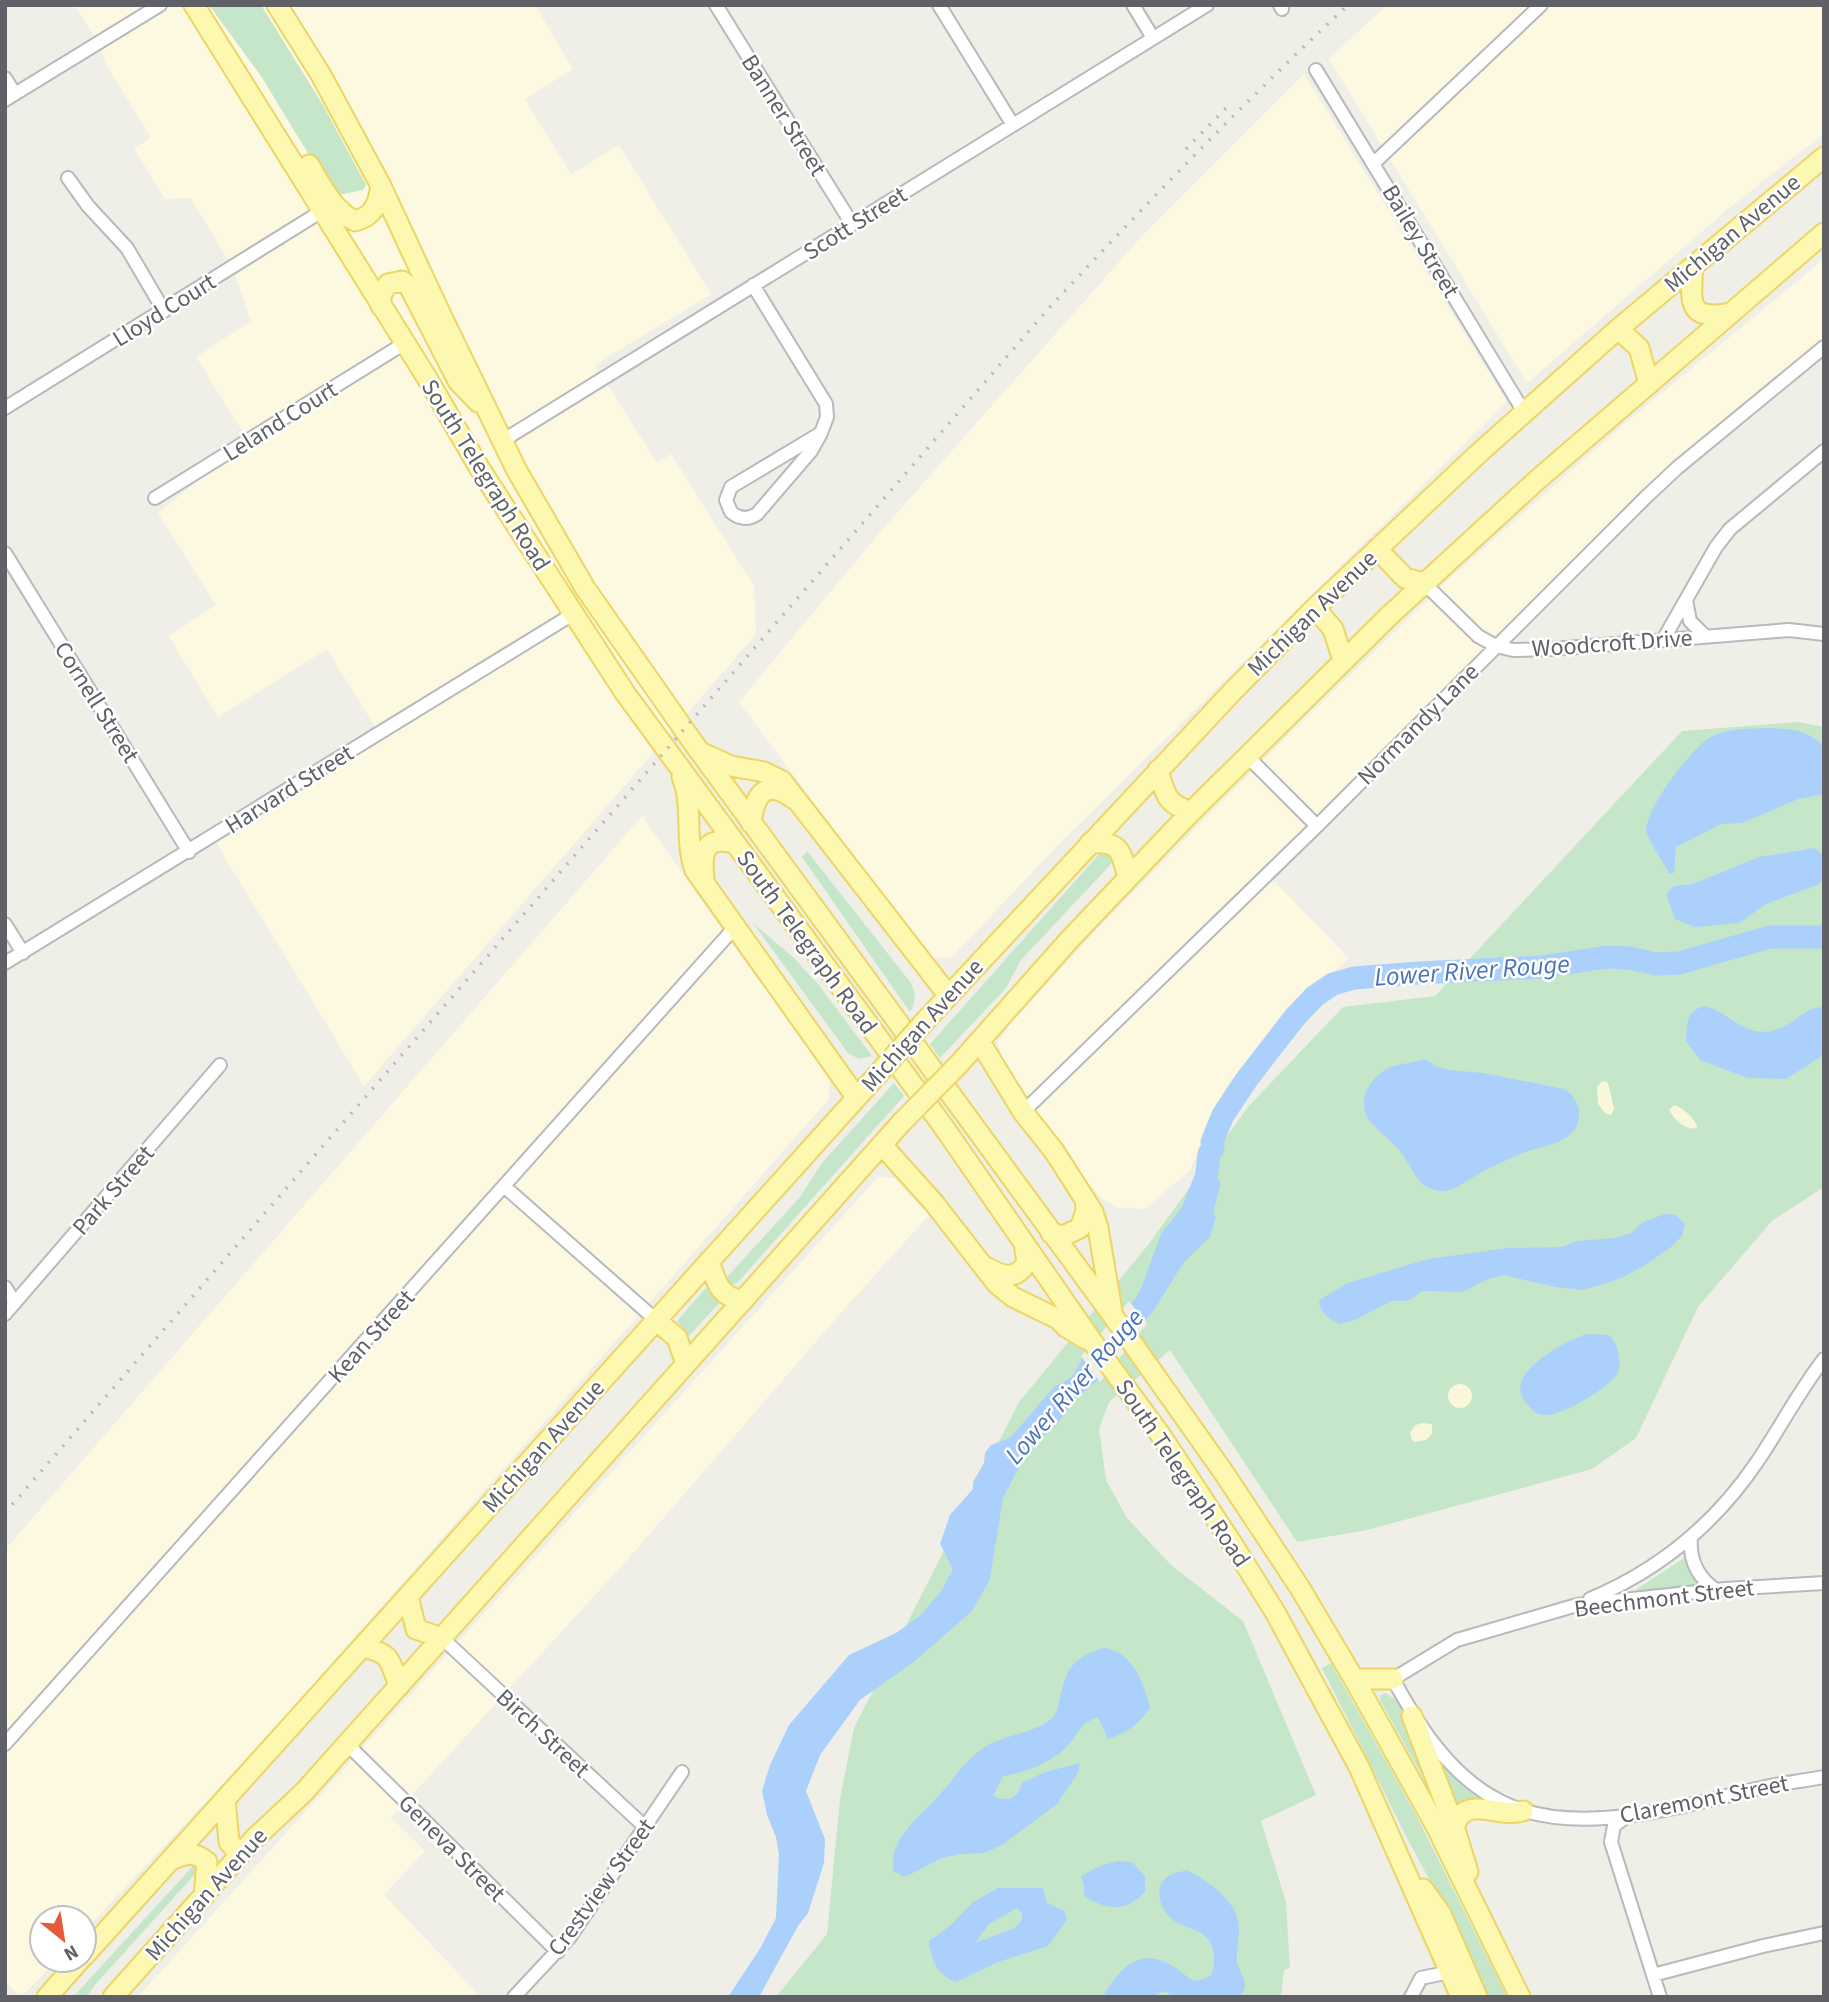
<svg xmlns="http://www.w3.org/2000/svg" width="1829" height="2002" viewBox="0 0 1829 2002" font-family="'Source Sans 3',sans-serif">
<rect width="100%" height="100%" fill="#f0efe7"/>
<path fill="#fdf9e0" d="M75,5H535L573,69L525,99L571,174L619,145L711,294L595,365L657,463L671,454L754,586L756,634L364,1086L212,836L379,733L327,649L218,717L169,636L216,605L158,513L248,440L196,357L251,321L232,266L191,198L165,199L134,148L151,138L105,62L98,43Z
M1387,5H1824V133L1729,208L1527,383L1329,59Z
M1304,74L1507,402L1058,845L952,957L930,958L739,702L882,530L1143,235Z
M1824,259V355L1662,488L1454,699L1271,878L1349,958L1289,1013L1228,1084L1190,1170L1145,1209L1116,1207L1101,1198L1031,1114L1003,1064L998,1042L1012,1022L1098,928L1268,755L1451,577L1622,426Z
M642,816L734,947L830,1076L828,1100L273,1730L84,1931V1918H42V1960H57L21,1997L5,1982V1550Z
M878,1177L894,1178L929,1215L846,1307L627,1560L391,1818L425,1851L384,1895L481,1997H138Z"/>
<path fill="#c5e6c9" d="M209,5H261L323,105L366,185L363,190L334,196L261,76Z
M1798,722L1824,727V1187L1772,1221L1698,1307L1636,1438L1592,1469L1367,1530L1297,1542L1170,1350L1109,1402L1099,1429L1106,1480L1127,1518L1171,1565L1243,1621L1316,1795L1261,1821L1286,1902L1290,1968L1284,1970L1281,1997H776L827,1934L840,1799L854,1728L1019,1402L1148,1245L1248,1107L1343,1007L1435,996L1682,731Z
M807,851L911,983C916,994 916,1001 910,1012L802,857Z
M1102,851L1114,855L1113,862L1021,960L1006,988L940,1058L930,1044Z
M753,923L794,958L818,984L872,1056L859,1059L848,1053Z
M894,1083L904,1096L738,1282L732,1285L728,1281L727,1277L800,1197L822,1163Z
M706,1288L720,1302L689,1336L677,1321Z
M1684,1558H1687L1700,1581L1699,1584L1635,1594L1637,1589Z
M1331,1663L1416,1815L1507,1997H1483L1443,1905L1407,1838L1322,1668Z
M1385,1693L1402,1704L1435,1799L1380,1700V1696Z
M1433,1750L1484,1797L1483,1801L1456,1809Z
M193,1866L196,1867V1873L94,1986L87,1997H73Z"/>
<path fill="#faf6d9" d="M1602,1081L1607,1082L1609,1086L1614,1109L1611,1115L1605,1113L1598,1104L1597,1087Z
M1674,1105C1682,1107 1697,1120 1697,1128C1685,1131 1675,1120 1669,1110Z
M1448 1396a12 12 0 1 1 24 0a12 12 0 1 1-24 0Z
M1421,1423L1432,1424V1434L1426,1440L1415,1442L1412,1440L1410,1433L1414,1426Z"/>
<path fill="#abd0fc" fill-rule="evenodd" d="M1767,728C1790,729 1808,729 1824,747V794L1798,799L1742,823L1721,824L1676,847L1674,873H1669C1665,865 1646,836 1646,831C1647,806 1689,752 1709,738C1725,728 1749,729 1767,728Z
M1815,848L1824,856V878L1819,884L1766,904L1739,923L1695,927L1675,919L1666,894L1674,886L1693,884L1759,857Z
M1705,1006C1733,1014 1747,1042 1781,1028C1796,1022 1803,1010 1820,1007L1824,1010V1052L1819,1058L1786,1079L1748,1078L1700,1060L1686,1041C1687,1024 1685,1011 1705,1006Z
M1425,1059L1436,1066L1449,1070L1483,1073L1564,1089C1573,1095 1579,1102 1579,1115C1578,1144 1543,1145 1522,1153C1510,1158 1499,1164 1488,1169C1473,1175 1455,1193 1439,1191C1417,1188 1412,1166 1400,1151C1391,1140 1378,1132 1369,1120C1356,1101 1370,1077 1389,1068C1401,1063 1414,1063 1425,1059Z
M1195,1174L1221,1181L1213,1213L1216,1217L1210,1237L1184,1262L1154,1310L1098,1380L1077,1397L1057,1424L1028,1450L1003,1498L990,1579L972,1611L915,1661L860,1700L820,1755L806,1791L825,1839L824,1863L808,1913L798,1926L759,1997H728L761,1947L776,1918L779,1855L776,1837L767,1815L762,1791L770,1765L789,1725L849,1655L896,1633L921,1615L942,1590L953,1569L940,1544L950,1515L973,1489V1482L984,1463L985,1453L991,1445L1010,1438L1054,1387L1072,1377L1082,1359L1135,1299L1141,1289L1161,1234L1182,1207Z
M1665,1214L1676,1215L1685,1224L1682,1236L1671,1247L1644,1266L1621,1278L1607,1283L1582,1290L1556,1287L1503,1275L1488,1279L1462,1292L1422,1291L1413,1298L1405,1301H1391L1355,1320L1340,1324C1328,1318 1320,1314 1319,1300L1348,1283L1428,1259L1509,1248L1562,1247L1577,1241L1615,1238L1631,1233L1643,1222Z
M1586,1334L1609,1335C1618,1344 1623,1362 1617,1374C1609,1388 1560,1417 1544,1415C1534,1414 1533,1411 1527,1404C1499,1375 1564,1342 1586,1334Z
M1103,1648C1132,1650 1144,1683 1150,1708C1139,1724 1127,1733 1108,1739L1098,1717C1078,1725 1083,1727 1071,1742C1056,1761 1025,1773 1003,1776L993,1796C1008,1803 1018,1798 1022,1783L1045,1772L1080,1763L1078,1773L1057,1804L1002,1845L984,1853L960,1854L942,1858L905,1877L893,1871C889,1836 922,1816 942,1792C955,1777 965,1761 982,1749C1002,1735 1032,1734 1050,1720C1056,1716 1058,1708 1059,1701C1067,1668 1070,1660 1103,1648Z
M1117,1861L1132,1862L1145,1876V1892C1125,1913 1107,1910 1084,1896V1885L1081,1876L1098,1867Z
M1187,1870C1208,1881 1239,1901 1239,1929C1239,1940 1236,1952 1237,1962C1240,1975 1252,1984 1239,1997H1174L1165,1991L1150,1997H1103C1117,1972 1136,1948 1167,1963C1177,1967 1185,1976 1194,1981L1204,1979L1212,1974C1215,1962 1216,1948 1207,1938C1198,1928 1183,1928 1173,1920C1161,1910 1152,1889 1167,1877C1172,1873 1181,1872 1187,1870Z
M998,1888H1043L1047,1903L1064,1911L1067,1920L1048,1946L998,1962L956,1982C938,1976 931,1960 929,1941L951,1925L972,1903ZM1017,1908L1022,1913V1920L1015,1928L975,1943L989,1924Z"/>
<path fill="#f0efe7" d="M1129,1301L1147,1324L1100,1382L1081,1356Z"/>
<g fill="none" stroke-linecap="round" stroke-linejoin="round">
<path stroke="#abd0fc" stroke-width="23" d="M1203,1208L1209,1154L1213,1148L1212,1142L1223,1115L1247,1079L1295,1017L1315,996L1333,984L1354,978L1419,973L1542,967L1607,957L1629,958L1657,964L1679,963L1770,937H1824"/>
<g stroke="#b7b9bd" stroke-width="16">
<path id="street" d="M716,5L852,224
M939,5L1013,125
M1133,5L1153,38
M1280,5L1282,9
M1316,70L1524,412
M5,78L15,94
M5,100L160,5
M1374,163L1541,5
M68,178L88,206L127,248L164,311
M753,285L826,404L827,417L821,433L731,487L726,500L731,512C739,519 748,520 757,514L811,451L821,433
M5,408L322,211
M502,441L1207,5
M155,498L405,343
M5,553L189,852
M1424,583L1478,636L1496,646L1513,650L1553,649L1789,630L1824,634
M1686,600L1690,621L1705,636
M1663,640L1716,547L1730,529L1824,451
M1246,755L1317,826
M5,924L23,953
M5,963L573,614
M1023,1112L1317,826L1646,497L1677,468L1824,347
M505,1187L656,1320
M5,1287L15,1303
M5,1314L220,1065
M1691,1537C1689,1560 1697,1577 1716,1590
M1824,1583L1725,1589L1577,1605L1457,1640L1393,1679C1418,1725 1451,1777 1500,1801C1575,1840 1684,1805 1761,1788C1781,1783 1803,1781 1824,1777
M1590,1599C1659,1570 1715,1524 1757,1462C1780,1428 1799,1391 1824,1359
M442,1638L645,1827
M5,1744L736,926
M347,1744L558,1952
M1627,1816L1614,1826L1611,1842L1660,1997
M1653,1975L1763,1946L1824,1933
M514,1997L570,1937L682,1772
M1411,1997L1421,1978L1450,1972"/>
</g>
<g stroke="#edd564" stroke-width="23">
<path id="primary" d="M194,5L427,378L480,469L625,693L943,1126L1094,1344L1162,1437L1235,1548L1275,1612L1359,1767L1461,1997
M277,5L321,75L381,186L442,317L516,469L585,588L692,741L1113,1316L1224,1473L1300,1588L1354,1679L1436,1826L1520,1997
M309,165C322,186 332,210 355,221C374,216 378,204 381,186
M1693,266C1691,299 1685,322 1730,313
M381,306V295L388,284L402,281L409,286L458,381L478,402
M1618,329L1639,348L1649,384
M1377,549L1405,578L1424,583
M1315,608L1333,629L1343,660
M702,753L731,766L764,772L782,781L948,995
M1158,770C1166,795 1165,803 1191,812
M682,777C694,806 684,840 695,870L856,1097
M751,823C755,794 765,778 794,799
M1090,843C1121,841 1121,851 1128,878
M704,877C701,851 705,836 735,843
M926,1020L1233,691L1315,608L1479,453L1618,329L1824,157
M980,1042L1023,1112L1054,1151L1093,1212L1098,1228L1112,1311
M959,1064L1071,938L1191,812L1390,615L1536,481L1824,233
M882,1145L934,1203L997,1284L1013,1297L1058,1319L1066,1327L1086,1339
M1051,1233L1063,1236L1080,1228L1086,1211L1085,1199
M709,1261C717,1283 718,1296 743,1301
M988,1268C1003,1277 1017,1280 1027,1262L1024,1243
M656,1320L677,1338L686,1364
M408,1596L416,1629L442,1638
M362,1647C392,1653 389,1660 399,1686
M1354,1679H1393
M1412,1716L1454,1826L1468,1872
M225,1799L229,1842L240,1855
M1454,1826C1467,1793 1497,1819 1523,1811
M171,1860C185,1854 194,1851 207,1862L204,1896
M1423,1889L1441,1914L1477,1997
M84,1956L878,1074
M47,1997L80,1960
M113,1997L255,1838L304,1792L902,1122"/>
</g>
<use href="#street" stroke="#fff" stroke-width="12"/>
<use href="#primary" stroke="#fcf8b0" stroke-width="19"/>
<path stroke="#b7b8b8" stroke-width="3.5" stroke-dasharray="2 9" stroke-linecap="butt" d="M1186,149L1230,104
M5,1513L1049,308C1146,204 1244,102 1348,5"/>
<g stroke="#edd564" stroke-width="23" stroke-linecap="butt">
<path id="primary-bridge" d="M878,1074L926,1020
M902,1122L959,1064"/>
</g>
<use href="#primary-bridge" stroke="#fcf8b0" stroke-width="19"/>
</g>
<g text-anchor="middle" stroke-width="5" stroke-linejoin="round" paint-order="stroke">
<g font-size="24" fill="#5f6167" stroke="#fff">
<text transform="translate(784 115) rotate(58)" y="8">Banner Street</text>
<text transform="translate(855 223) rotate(-32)" y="8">Scott Street</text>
<text transform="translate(1732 233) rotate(-40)" y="8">Michigan Avenue</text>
<text transform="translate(1421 241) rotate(59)" y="8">Bailey Street</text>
<text transform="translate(164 310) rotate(-32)" y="8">Lloyd Court</text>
<text transform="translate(280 421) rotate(-32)" y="8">Leland Court</text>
<text transform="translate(486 475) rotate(58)" y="8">South Telegraph Road</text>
<text transform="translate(1312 613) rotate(-44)" y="8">Michigan Avenue</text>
<text transform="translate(1612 643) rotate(-4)" y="8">Woodcroft Drive</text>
<text transform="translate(97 702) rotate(58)" y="8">Cornell Street</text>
<text transform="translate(1418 724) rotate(-45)" y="8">Normandy Lane</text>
<text transform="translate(289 789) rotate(-32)" y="8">Harvard Street</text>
<text transform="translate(807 942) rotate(54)" y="8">South Telegraph Road</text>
<text transform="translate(922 1025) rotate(-48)" y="8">Michigan Avenue</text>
<text transform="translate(113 1190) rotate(-49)" y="8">Park Street</text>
<text transform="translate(371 1336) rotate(-48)" y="8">Kean Street</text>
<text transform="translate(543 1446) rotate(-48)" y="8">Michigan Avenue</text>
<text transform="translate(1183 1473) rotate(56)" y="8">South Telegraph Road</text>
<text transform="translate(1664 1598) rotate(-7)" y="8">Beechmont Street</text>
<text transform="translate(543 1733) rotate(43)" y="8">Birch Street</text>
<text transform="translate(1704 1799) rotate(-11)" y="8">Claremont Street</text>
<text transform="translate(452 1848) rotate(45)" y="8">Geneva Street</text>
<text transform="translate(601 1887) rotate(-54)" y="8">Crestview Street</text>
<text transform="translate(206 1894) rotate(-48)" y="8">Michigan Avenue</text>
</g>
<g font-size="26" font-style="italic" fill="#4a74b7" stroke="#fff">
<text transform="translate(1472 970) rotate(-4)" y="9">Lower River Rouge</text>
<text transform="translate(1074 1386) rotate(-49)" y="9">Lower River Rouge</text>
</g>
</g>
<rect width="1829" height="2002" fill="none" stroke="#5f6167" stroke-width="14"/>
<g transform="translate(63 1939) rotate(150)"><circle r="33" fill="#ffffff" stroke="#bfc0c2" stroke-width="2"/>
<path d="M0-5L12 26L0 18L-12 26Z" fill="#e45a3a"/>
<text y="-10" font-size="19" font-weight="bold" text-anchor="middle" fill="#5f6167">N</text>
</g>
</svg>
